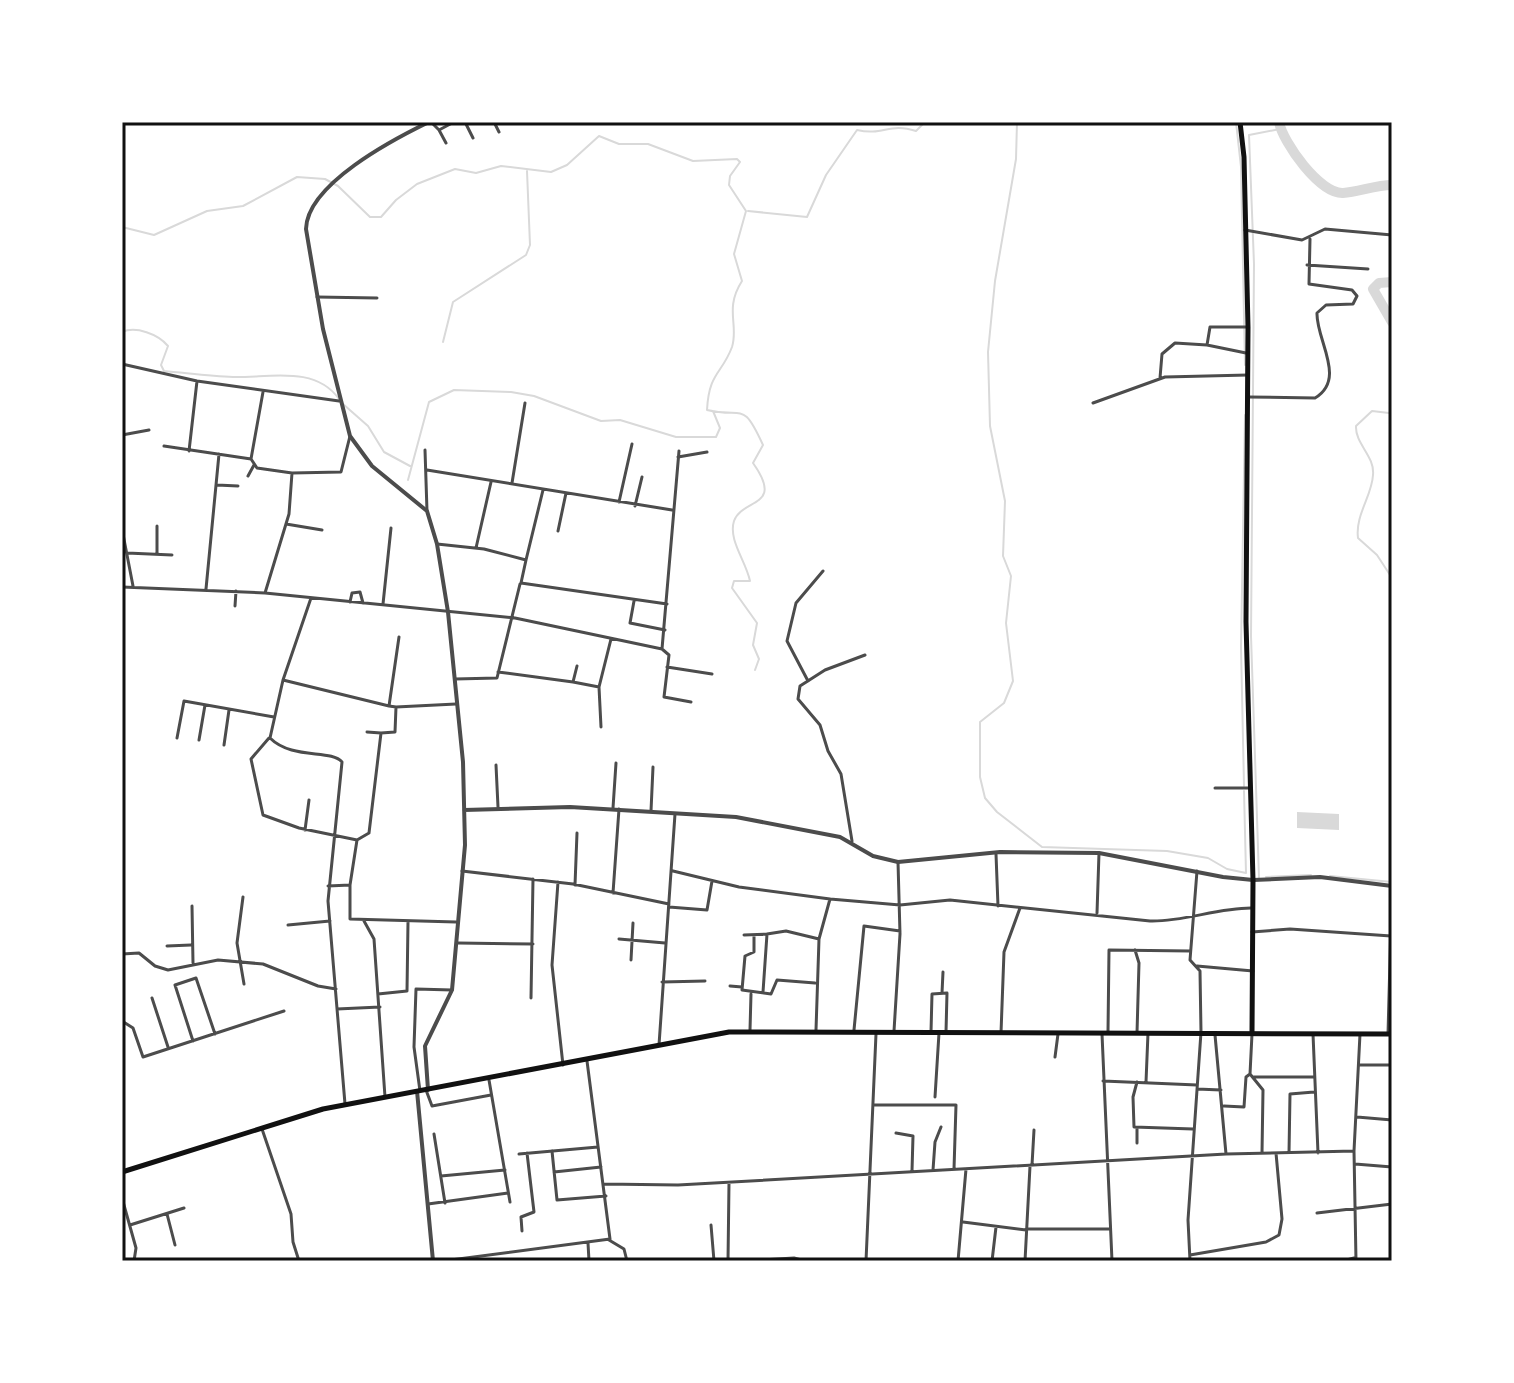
<svg xmlns="http://www.w3.org/2000/svg" width="1514" height="1383" viewBox="0 0 1514 1383" font-family="'DejaVu Sans',sans-serif">
<rect width="100%" height="100%" fill="#fff"/>
<path fill="#d9d9d9" d="M1297,812L1339,814V830L1297,828Z"/>
<g fill="none" stroke-linecap="round" stroke-linejoin="round">
<path stroke="#d9d9d9" stroke-width="2" d="M1017,122L1016,159L995,281L988,352L990,426L1005,501L1003,556L1011,576L1006,623L1013,681L1004,703L980,722V777L985,798L997,812L1042,847L1167,851L1208,858L1227,869L1246,873L1244,791
M1236,122L1241,167L1245,365
M748,211L807,217L826,175L857,130C884,136 889,122 916,131L925,122
M122,227L154,235L207,211L243,206L297,177L325,179L338,186L370,217H381L396,200L417,184L455,169L476,173L501,166L551,172L567,165L599,136L619,144H648L693,161L737,159L740,162L730,176L729,185L746,211L734,254L742,281C724,309 739,325 732,347C722,374 709,372 707,410C744,419 742,399 763,445L753,463C785,508 742,498 734,521C728,540 746,561 750,581H734L732,588L757,623L753,645L759,659L755,670
M122,332C136,326 158,334 168,346L161,365L164,371C187,373 210,376 233,377C269,378 315,365 339,399
M443,342L453,302L526,255L530,245L527,171
M343,404L368,426L384,452L410,466
M1392,409L1389,413L1372,411L1356,426C1355,444 1375,456 1373,475C1372,496 1355,515 1358,538L1377,555L1392,578
M408,480L429,402L454,390L511,392L534,396L601,421L620,420L676,437H716L720,428L713,411
M1244,786L1241,647L1245,415
M1330,876L1392,882
M1266,877L1311,875
M1259,878L1251,636L1254,264L1249,135L1280,129"/>
<path stroke="#d9d9d9" stroke-width="10" d="M1279,122C1283,143 1320,194 1343,193C1359,192 1375,185 1392,185
M1392,282L1379,283L1373,289L1392,322"/>
<path stroke="#4c4c4c" stroke-width="3" d="M431,122L439,130
M465,122L473,138
M494,122L499,132
M446,143L439,130L454,122
M1245,230L1302,240L1325,229L1392,235
M1307,265L1368,269
M317,297L377,298
M1207,345L1246,353
M122,364L197,381L339,401
M1160,378L1162,354L1175,343L1207,345L1210,327H1248
M1248,397L1315,398C1347,379 1316,340 1317,313L1326,305L1353,304L1357,296L1352,290L1309,284L1310,239
M1093,403L1165,377L1248,375
M122,435L149,430
M164,446L251,459L257,468L292,473
M425,450L427,511
M189,451L197,381
M678,457L707,452
M251,459L263,392
M427,470L672,510
M248,476L254,465
M512,483L525,403
M217,485L238,486
M619,502L632,444
M635,506L642,477
M286,524L322,530
M157,526V554
M122,529L133,586
M558,531L566,493
M437,544L484,549L526,560L521,583L667,604
M476,548L491,482
M127,553L172,555
M526,560L543,490
M122,587L265,593L515,618L662,649
M206,589L219,454
M265,593L289,514L292,473L341,472L350,436
M311,598L283,680L270,738C292,760 331,749 342,762L328,901L345,1104
M634,601L630,623L665,630
M350,602L352,593L360,592L363,603
M383,604L391,528
M235,606L236,591
M662,649L679,451
M662,649L669,655L664,697L691,702
M577,666L573,682L599,687
M667,667L712,674
M498,672L573,682
M455,679L497,678L520,584
M283,680L389,706L399,637
M808,681L787,641L796,603L823,571
M396,707L456,704
M601,727L599,687L611,639
M367,732L381,733
M177,738L184,701L274,717
M269,738L251,759L263,815L299,828L357,840L369,833L381,733L395,732L396,707L389,706
M199,740L205,705
M224,745L229,710
M496,765L498,807
M1215,788H1250
M613,808L616,763
M651,811L653,767
M305,830L309,800
M852,841L841,774L828,751L820,725L798,699L800,686L825,670L865,655
M996,854L998,906
M462,871L573,884L669,904
M673,871L739,887L830,899L900,905L950,900L1150,921C1184,922 1216,908 1251,908
M558,882L552,965L563,1065
M350,885V919L456,922
M575,885L577,833
M328,886L350,885L357,840
M613,893L619,809
M243,897L237,943L244,984
M192,906L193,963
M669,907L707,910L712,881
M1097,913L1099,853
M364,921L374,939L385,1097
M288,925L330,921
M1252,932L1290,929L1391,936
M744,935L767,934
M754,935V952L745,956L742,990L771,994L777,980L815,983
M619,939L665,943
M458,943L533,944
M167,946L191,945
M1135,950L1139,963L1137,1033
M122,954L139,953L155,966L168,970L218,960L263,964L318,986L336,989
M631,960L633,923
M1197,966L1253,971
M662,982L705,981
M730,986L742,987
M763,992L767,934L786,931L819,939
M942,993L943,972
M378,994L407,991L408,922
M152,998L168,1047
M531,998L533,879
M337,1009L380,1007
M122,1021L133,1028L143,1057L284,1011
M750,1030L751,994
M816,1030L819,939L830,899
M854,1030L864,926L900,931
M894,1031L900,934L898,862
M931,1032L932,994L947,993L946,1032
M1108,1032L1109,950L1190,951
M1001,1033L1004,952L1020,908
M1102,1034L1112,1261
M1252,1034L1250,1074L1263,1090L1262,1153
M1313,1034L1318,1153
M1388,1034L1392,886
M1215,1035L1226,1154
M193,1041L175,985L196,978L215,1034
M659,1045L675,814
M1055,1057L1058,1034
M1359,1065H1392
M1254,1077H1313
M489,1080L510,1202
M1103,1081L1197,1085
M1137,1082L1133,1097L1134,1127L1193,1129
M1146,1082L1148,1033
M1197,1089L1221,1090
M426,1090L432,1106L491,1095
M420,1091L414,1047L416,989L452,990
M935,1097L939,1033
M873,1105H956L954,1169
M1224,1106L1244,1107L1246,1077L1250,1074
M1357,1117L1392,1120
M1137,1128V1143
M262,1129L291,1214L293,1242L299,1261
M896,1133L913,1136L912,1171
M434,1134L445,1203
M552,1151L557,1200L606,1196
M1354,1151L1356,1261
M1289,1153L1290,1094L1314,1092
M519,1154L598,1147
M1355,1164L1392,1167
M1032,1165L1034,1130
M933,1170L935,1142L941,1127
M554,1172L601,1167
M441,1176L505,1170
M604,1184L678,1185L1226,1154L1354,1151L1360,1034
M122,1198L136,1248L134,1261
M428,1204L508,1193
M1317,1213L1392,1204
M167,1214L175,1245
M963,1222L1026,1230
M130,1225L184,1208
M711,1225L714,1261
M1026,1229H1110
M522,1231L521,1217L534,1212L527,1153
M609,1240L624,1249L627,1261
M588,1243L589,1261
M1190,1255L1266,1242L1279,1235L1282,1219L1276,1153
M443,1261L610,1239L587,1061
M728,1261L729,1183
M745,1261L794,1258L805,1261
M866,1261L876,1034
M958,1261L966,1169
M992,1261L996,1227
M1025,1261L1030,1166
M1190,1261L1188,1220L1201,1032L1200,971L1190,960L1197,871
M1343,1261L1354,1258"/>
<path stroke="#4c4c4c" stroke-width="4" d="M464,810L570,807L736,817L840,837L873,856L898,862L1000,852L1099,853L1223,877L1253,880L1320,877L1392,886
M428,1090L425,1046L452,990L465,845L463,762L448,612L437,544L427,511L372,466L350,436L323,329L306,229C307,184 394,139 429,122
M417,1091L433,1261"/>
<path stroke="#111" stroke-width="5" d="M1240,122L1244,157L1248,327L1246,622L1253,880L1252,1033"/>
<path stroke="#111" stroke-width="5" d="M122,1172L323,1109L729,1032L1392,1034"/>
</g>
<rect width="1514" height="1383" fill="none" stroke="#ffffff" stroke-width="248"/>
<rect x="124" y="124" width="1266" height="1135" fill="none" stroke="#111" stroke-width="3"/>
</svg>
